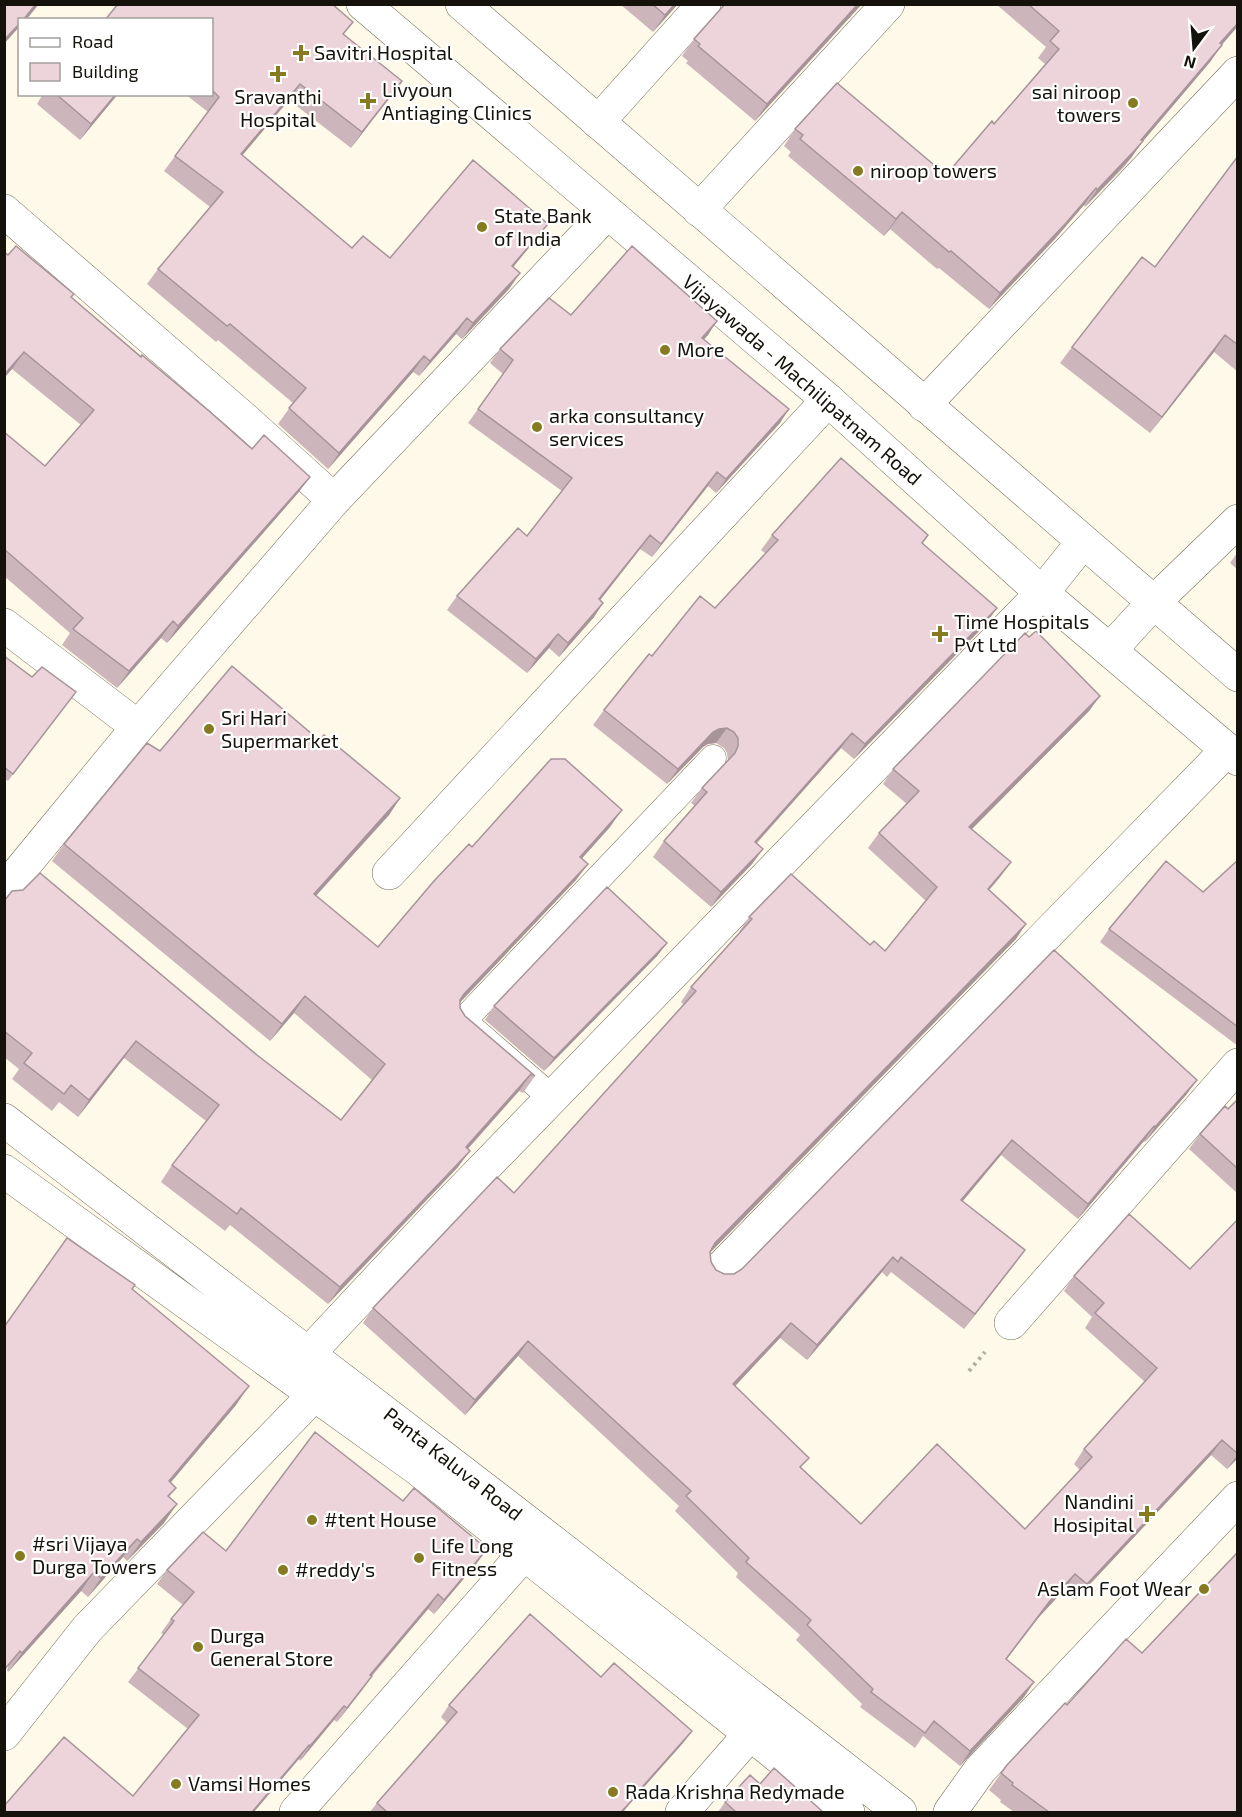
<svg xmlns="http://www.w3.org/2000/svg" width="1242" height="1817" viewBox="0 0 1242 1817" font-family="'Exo 2',sans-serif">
<rect width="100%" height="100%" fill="#fef9e8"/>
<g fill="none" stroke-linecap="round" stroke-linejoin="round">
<g stroke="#726c59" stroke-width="27">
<path id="lane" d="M552,1098L463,1021L713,758"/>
</g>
<g stroke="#726c59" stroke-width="34">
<path id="street" d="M598,122L704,4
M699,210L888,4
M4,211L242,417L334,500
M924,405L1238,73
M4,625L138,727
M1111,649L1153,603L1238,521
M389,873L828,400
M4,890L138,727L334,500L607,213
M718,1271L1227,750
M1011,1323L1238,1065
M309,1353L441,1212L1042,593L1082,543
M4,1734L87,1629L314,1395
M296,1812L524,1554
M682,1812L751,1733L754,1705
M950,1812L980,1770L1238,1498"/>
</g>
<g stroke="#726c59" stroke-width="34">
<path id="secondary" d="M4,1120L535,1528L900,1812
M4,1171L418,1469L848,1812"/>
</g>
<g stroke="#726c59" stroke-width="34">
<path id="highway" d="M363,4L828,400L1042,593L1238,759
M462,4L1238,675"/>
</g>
<path stroke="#b2aea0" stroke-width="4" stroke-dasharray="3 4.5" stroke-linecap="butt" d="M969,1371L985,1352"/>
<use href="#lane" stroke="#fff" stroke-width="26"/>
<use href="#street" stroke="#fff" stroke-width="33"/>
<use href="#secondary" stroke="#fff" stroke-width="33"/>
<use href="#highway" stroke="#fff" stroke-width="33"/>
</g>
<path fill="#ccb6bc" d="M620,4H678L653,32Z
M722,4H862L755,121L686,63L688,61L682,56L694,39L722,8Z
M996,4H1238V26L1222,45L1210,62L1143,141L1131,158L1124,167L1085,207L1084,205L1054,240L989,309L939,268L937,269L890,229L884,236L788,156L791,152L784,146L795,129L946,175L994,124L1045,64L1038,58L1046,47Z
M212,20L344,35L402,81L351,148L289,100L242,155L352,248L390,258L548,224L536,239L513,267L520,273L509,289L462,339L456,334L419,376L413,372L328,469L278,424L293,403L218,340L216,342L147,284L158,269L210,207L164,171L208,112L185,94H212Z
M43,94H118L80,140L37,104Z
M1238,156V372L1214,352L1150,433L1060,363L1072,347L1155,267Z
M4,252L71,297L252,449L310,477L298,493L167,643L161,638L117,688L62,645L70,633L4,576V432L45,466L81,425L12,369L4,378Z
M571,315L708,335L703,340L780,423L716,493L708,486L652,557L640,549L600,600L603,603L594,617L559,657L549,648L527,673L447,610L457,596L527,536L562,491L468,423L503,374L490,363L500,349Z
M772,535L923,543L986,624L854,759L841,748L757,843L763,849L752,864L711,907L653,857L664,841L695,806L691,803L702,788L728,760L727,753L724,748L716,743L708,744L703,747L667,784L593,725L604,710L652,656L715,608L765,553L761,550Z
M1238,552V570L1230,563Z
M4,656L32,677L76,692L8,781L4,778Z
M1100,696L1089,711L972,829L1011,862L1000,877L989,890L1016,939L710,1252L711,1262L716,1270L724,1274H734L742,1269L1054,950L1197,1080L1186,1095L1145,1142L1144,1141L1078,1219L1001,1155L963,1201L1014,1265L964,1329L891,1272L887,1277L882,1272L807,1360L780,1338L735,1386L802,1468L861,1524L1025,1529L1080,1470L1074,1464L1084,1449L1145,1382L1085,1328L1092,1317L1064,1291L1074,1276L1190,1269L1238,1219V1458L1227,1469L1211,1455L1076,1599L1065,1589L1039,1617L1006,1660L1034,1682L1024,1697L960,1766L923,1736L915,1748L860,1707L862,1704L796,1640L800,1635L736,1577L738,1573L675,1511L679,1506L518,1356L465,1415L363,1323L373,1308L514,1193L684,1005L681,1002L691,987L739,933V932L749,917L870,945L885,951L926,901L868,848L879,833L907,804L883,784L893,769Z
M319,740L400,798L389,815L316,896L378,947L472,847L610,827L582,858L588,864L576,880L460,1002V1008L465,1016L535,1076L523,1093L519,1091L468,1149L458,1167L328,1304L230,1225L225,1231L161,1182L172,1165L206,1121L124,1058L78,1117L59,1102L52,1111L12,1079L19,1069L4,1057V901L257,1055L341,1120L372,1080L294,1013L270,1041L52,861L64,844L160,751Z
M1238,860V1046L1100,942L1109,929L1203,892Z
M667,943L657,956L544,1071L485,1020L494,1006Z
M1238,1099V1194L1189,1149L1200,1134L1228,1109Z
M132,1289L236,1405L170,1483L176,1488L169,1497L164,1523L127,1561L123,1557L88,1597L81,1591L8,1672L7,1670Z
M226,1551L477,1563L434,1614L428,1609L372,1676L362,1690L337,1722L334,1720L300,1761L299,1759L133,1796L188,1729L128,1682L164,1635L161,1633L171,1619L183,1605L157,1584L167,1570Z
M1142,1653L1238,1812H1014L1000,1802L1001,1800L989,1790L1007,1765L1067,1705Z
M601,1677L692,1731L683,1743L636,1796L623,1812H370L377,1803L447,1723L441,1717L449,1705Z
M760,1784L823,1812H718L725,1802Z"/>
<path fill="#a69499" d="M36,4H39L26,20H23Z
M675,4H678L653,32L665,15Z
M858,4H862L755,121L767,104Z
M20,23V26L4,44V40Z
M1238,23V26L1208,60L1220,43Z
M1222,45L1210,62L1133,153L1143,141L1131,158L1085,207L1097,190Z
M402,81L391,96L351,148L362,132Z
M300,84L289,100L230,170L241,154Z
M116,94H118L80,140L91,124Z
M1096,188L1084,205L1054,240L989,309L1000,293Z
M902,212L890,229L884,236L896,219Z
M548,224L536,239L501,282L512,266Z
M520,273L509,289L462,339L473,323Z
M467,318L456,334L419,376L430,361Z
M717,321L708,335L692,352L702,338Z
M1225,335L1214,352L1150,433L1162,417Z
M24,352L12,369L4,378V375Z
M424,356L413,372L328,469L339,453Z
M789,409L780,423L716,493L726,479Z
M717,472L708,486L652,557L661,544Z
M310,477L298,493L167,643L178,626Z
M650,535L640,549L590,613L599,599Z
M603,603L594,617L559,657L568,643Z
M997,608L986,624L854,759L865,744Z
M173,621L161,638L117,688L129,671Z
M558,634L549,648L527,673L536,659Z
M1100,696L1089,711L959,842L969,827Z
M727,728L716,743L708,744L703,747L667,784L678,769L713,732L719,729Z
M852,733L841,748L744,857L755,842Z
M400,798L389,815L302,911L314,894Z
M622,810L610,827L568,874L580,857Z
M763,849L752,864L711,907L721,892Z
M1011,862L1000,877L977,904L988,889Z
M588,864L576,880L452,1011L464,994Z
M1026,924L1016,939L705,1258L715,1243Z
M667,943L657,956L544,1071L554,1058Z
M305,996L294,1013L270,1041L282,1024Z
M136,1041L124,1058L78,1117L89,1100Z
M531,1074L519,1091L454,1164L466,1147Z
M1197,1080L1186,1095L1145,1142L1155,1127Z
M1154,1126L1144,1141L1078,1219L1088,1204Z
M1012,1140L1001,1155L951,1215L961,1200Z
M470,1151L458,1167L328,1304L340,1287Z
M1025,1250L1014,1265L964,1329L975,1314Z
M893,1257L882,1272L807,1360L817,1345Z
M791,1323L780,1338L723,1399L733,1384Z
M528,1341L518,1356L465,1415L475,1400Z
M249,1386L236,1405L156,1500L169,1481Z
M1222,1440L1211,1455L1076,1599L1087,1584Z
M1238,1454V1458L1227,1469Z
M177,1504L164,1523L127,1561L141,1542Z
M137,1539L123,1557L88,1597L101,1578Z
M487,1549L477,1563L434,1614L444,1600Z
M94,1572L81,1591L8,1672L22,1653Z
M1075,1574L1065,1589L1039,1617L995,1674L1049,1602Z
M438,1594L428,1609L360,1689L370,1675Z
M372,1676L362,1690L337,1722L347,1708Z
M1034,1682L1024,1697L960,1766L970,1751Z
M344,1706L334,1720L300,1761L310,1746Z
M692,1731L683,1743L636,1796L623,1812H621L636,1794Z
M309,1745L299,1759L254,1812H252Z"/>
<path fill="#edd4db" stroke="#a69499" stroke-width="1.5" d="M4,4H36L23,20H20V23L4,40Z
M118,4H332L353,22L343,34L402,81L362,132L300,84L241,154L352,248L363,236L390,258L473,160L548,224L512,266L520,273L473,323L467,318L430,361L424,356L339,453L289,408L306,388L230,324L227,326L158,269L223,192L175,156L219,97L212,90V20H105Z
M652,4H675L665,15Z
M725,4H858L767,104L698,46L700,44L694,39Z
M1028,4H1238V23L1220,43L1222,45L1141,140L1143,141L1135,150L1097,190L1096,188L1066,223L1000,293L951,251L949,252L902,212L896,219L800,139L803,135L795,129L837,83L946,175L992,121L994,124L1059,49L1050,41L1059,31Z
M56,94H116L91,124Z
M1238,156V345L1225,335L1162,417L1072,347L1142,257L1155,267Z
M16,246L74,294L71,297L141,357L142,355L209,411L252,449L264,435L310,477L178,626L173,621L129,671L73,629L83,618L4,549V432L45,466L94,410L24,352L4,375V252L8,255Z
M632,246L717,321L702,338L789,409L726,479L717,472L661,544L650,535L599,599L603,603L568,643L558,634L536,659L457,596L518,528L527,536L572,478L478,409L513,360L500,349L549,298L571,315Z
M841,458L928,535L922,543L997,608L865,744L852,733L755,842L763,849L721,892L664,841L707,792L702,788L735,753L738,746V738L734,732L727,728L719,729L713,732L678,769L604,710L649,654L652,656L700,596L715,608L778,540L772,535Z
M1036,631L1100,696L969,827L1011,862L988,889L1026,924L715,1243L710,1252L711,1262L716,1270L724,1274H734L742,1269L1054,950L1197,1080L1155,1127L1154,1126L1088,1204L1012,1140L961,1200L1025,1250L975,1314L901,1257L898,1262L893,1257L817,1345L791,1323L733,1384L809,1458L800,1467L861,1524L937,1444L1025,1529L1092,1457L1084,1449L1157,1368L1095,1313L1104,1303L1074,1276L1129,1214L1190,1269L1238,1219V1454L1222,1440L1087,1584L1075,1574L1049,1602L1006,1659L1034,1682L970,1751L934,1721L925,1733L871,1692L873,1689L807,1625L811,1620L746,1562L749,1558L686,1496L691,1491L528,1341L475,1400L373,1308L497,1177L514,1193L696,991L691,987L752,919L749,917L791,874L870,945L874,941L885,951L937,887L879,833L919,791L893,769L1025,633L1029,637Z
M4,656L32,677L42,667L76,692L13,774L4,767Z
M232,666L319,740L324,735L400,798L314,894L378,947L434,881L469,844L472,847L551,759H565L622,810L580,857L588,864L464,994L460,1000V1008L465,1016L535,1076L531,1074L466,1147L470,1151L340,1287L241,1208L237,1214L172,1165L219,1105L136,1041L89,1100L71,1085L64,1094L24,1063L32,1053L4,1031V901L12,891L23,890L40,873L257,1055L341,1120L385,1064L305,996L282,1024L64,844L147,743L160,751Z
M1238,860V1027L1109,929L1166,861L1203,892Z
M607,887L667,943L554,1058L494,1006Z
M1238,1099V1169L1200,1134L1225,1106L1228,1109Z
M67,1238L135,1285L132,1289L249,1386L169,1481L176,1488L168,1496L177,1504L141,1542L137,1539L101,1578L94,1572L22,1653L20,1651L4,1670V1327Z
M315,1432L403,1501L414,1488L487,1549L444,1600L438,1594L370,1675L372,1676L347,1708L344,1706L310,1746L309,1745L252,1812H4V1806L64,1737L133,1796L199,1715L138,1668L174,1621L171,1619L194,1592L167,1570L203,1532L226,1551Z
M1238,1552V1812H1049L1012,1785L1013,1783L1001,1773L1007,1765L1065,1703L1067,1705L1126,1639L1142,1653Z
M530,1614L601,1677L614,1663L692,1731L636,1794L637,1795L621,1812H387L377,1803L457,1712L449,1705Z
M774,1768L823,1812H736L725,1802L750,1775L760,1784Z"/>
<g fill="#867b20" stroke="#fff" stroke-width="2">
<path d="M298 44h6v6h6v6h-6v6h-6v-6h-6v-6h6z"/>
<path d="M275 65h6v6h6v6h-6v6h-6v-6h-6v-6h6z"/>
<path d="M365 92h6v6h6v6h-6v6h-6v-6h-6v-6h6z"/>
<circle cx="1133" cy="103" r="6"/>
<circle cx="858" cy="171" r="6"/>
<circle cx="482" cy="227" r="6"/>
<circle cx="665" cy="350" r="6"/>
<circle cx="537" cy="427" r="6"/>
<path d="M937 625h6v6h6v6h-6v6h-6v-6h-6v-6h6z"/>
<circle cx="209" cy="729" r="6"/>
<path d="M1144 1505h6v6h6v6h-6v6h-6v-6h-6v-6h6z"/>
<circle cx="312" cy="1520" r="6"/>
<circle cx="20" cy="1556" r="6"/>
<circle cx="419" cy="1558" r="6"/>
<circle cx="283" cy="1570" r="6"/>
<circle cx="1204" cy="1589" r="6"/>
<circle cx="198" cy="1647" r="6"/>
<circle cx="176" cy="1784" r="6"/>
<circle cx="613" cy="1792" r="6"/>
</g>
<g text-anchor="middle" stroke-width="4.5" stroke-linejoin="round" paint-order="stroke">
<g font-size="20" fill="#14120a" stroke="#fff" text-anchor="start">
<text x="314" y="60">Savitri Hospital</text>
<text x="382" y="97">Livyoun<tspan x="382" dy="23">Antiaging Clinics</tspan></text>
<text x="1121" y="99" text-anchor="end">sai niroop<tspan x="1121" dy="23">towers</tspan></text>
<text x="278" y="104" text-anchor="middle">Sravanthi<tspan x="278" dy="23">Hospital</tspan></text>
<text x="870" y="178">niroop towers</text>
<text x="494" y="223">State Bank<tspan x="494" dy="23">of India</tspan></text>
<text x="677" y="357">More</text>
<text x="549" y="423">arka consultancy<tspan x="549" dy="23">services</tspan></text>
<text x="954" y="629">Time Hospitals<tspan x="954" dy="23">Pvt Ltd</tspan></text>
<text x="221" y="725">Sri Hari<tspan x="221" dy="23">Supermarket</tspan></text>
<text x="1134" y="1509" text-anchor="end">Nandini<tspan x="1134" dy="23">Hosipital</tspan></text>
<text x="324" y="1527">#tent House</text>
<text x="32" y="1551">#sri Vijaya<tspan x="32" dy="23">Durga Towers</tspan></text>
<text x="431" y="1553">Life Long<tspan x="431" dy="23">Fitness</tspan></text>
<text x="295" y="1577">#reddy's</text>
<text x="1192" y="1596" text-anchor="end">Aslam Foot Wear</text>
<text x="210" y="1643">Durga<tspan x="210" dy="23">General Store</tspan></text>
<text x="188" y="1791">Vamsi Homes</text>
<text x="625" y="1799">Rada Krishna Redymade</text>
</g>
<g font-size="20" fill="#14120a" stroke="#fff">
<text transform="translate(802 380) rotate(41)" y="7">Vijayawada - Machilipatnam Road</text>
<text transform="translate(453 1464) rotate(38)" y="7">Panta Kaluva Road</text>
</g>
</g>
<rect width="1242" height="1817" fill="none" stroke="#14120a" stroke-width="12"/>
<rect x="18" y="18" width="195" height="78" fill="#ffffff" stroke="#a1a09d" stroke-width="1.5"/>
<rect x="30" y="38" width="30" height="9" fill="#ffffff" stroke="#a1a09d" stroke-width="1.5"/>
<text x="72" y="48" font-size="18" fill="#14120a">Road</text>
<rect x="30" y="63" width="30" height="18" fill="#edd4db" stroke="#a1a09d" stroke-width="1.5"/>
<text x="72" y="78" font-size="18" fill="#14120a">Building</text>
<g transform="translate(1194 48) rotate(196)" stroke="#ffffff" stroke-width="4.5" paint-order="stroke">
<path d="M0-4.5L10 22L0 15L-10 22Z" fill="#14120a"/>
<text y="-9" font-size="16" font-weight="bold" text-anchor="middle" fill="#14120a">N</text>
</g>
</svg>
